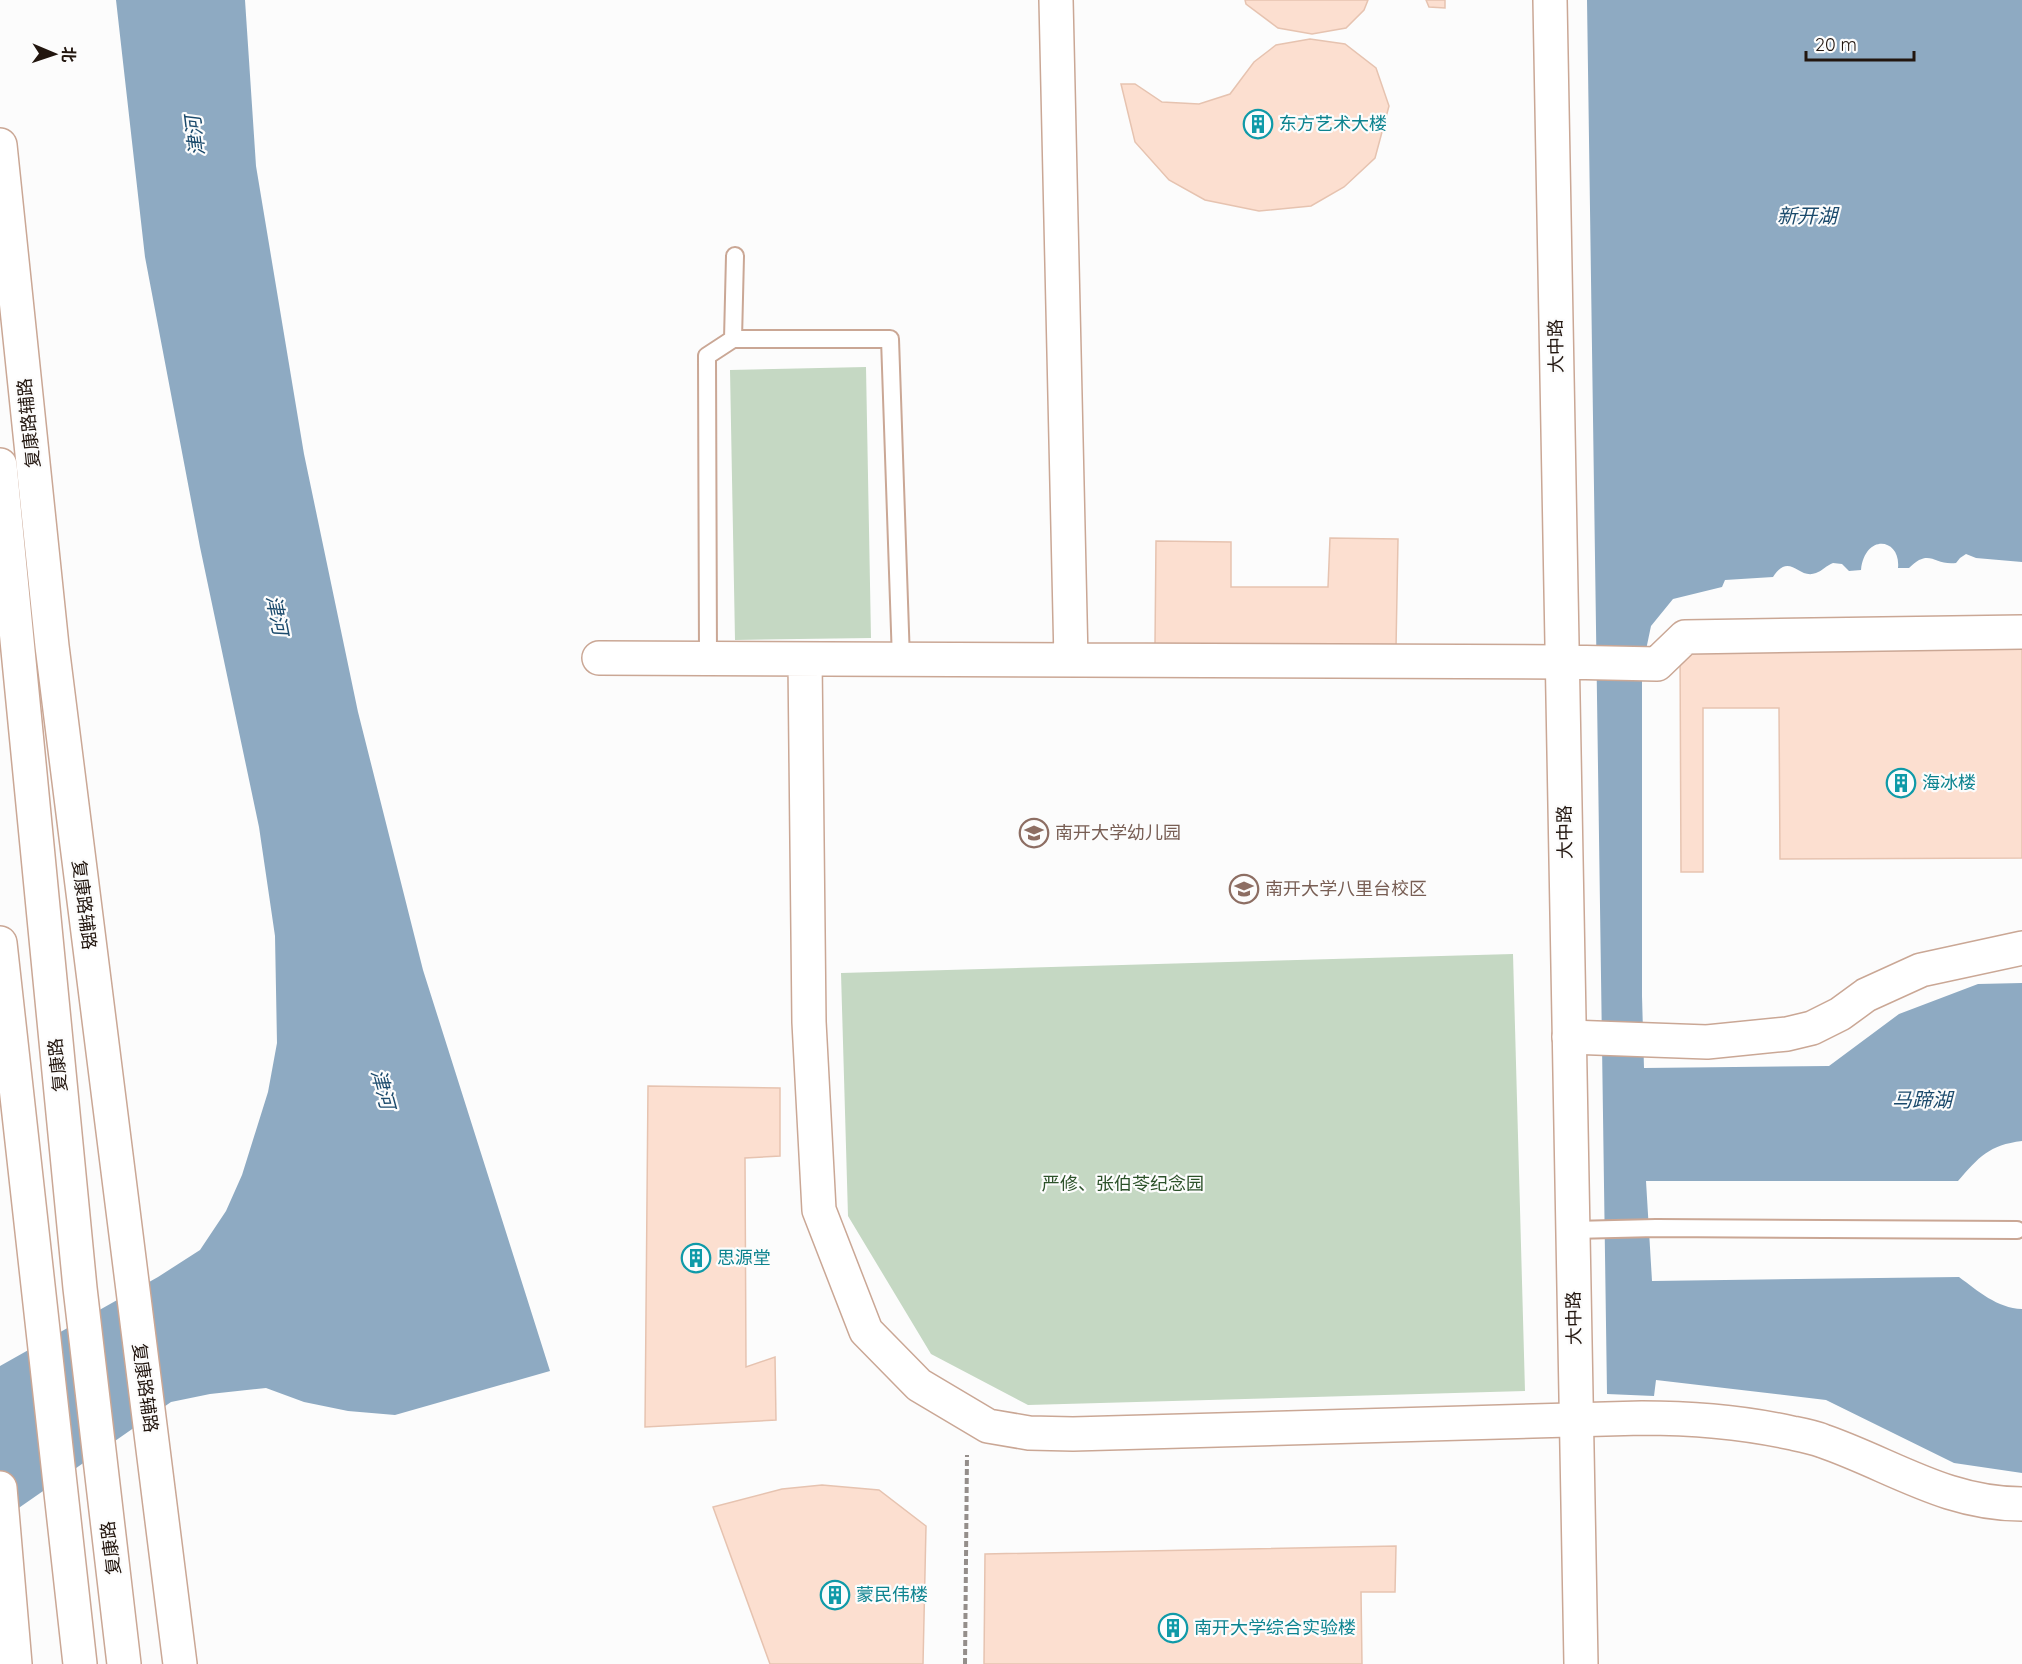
<svg xmlns="http://www.w3.org/2000/svg" width="2022" height="1664" viewBox="0 0 2022 1664" font-family="Quicksand,'Noto Sans SC',sans-serif">
<rect width="100%" height="100%" fill="#fcfcfc"/>
<path fill="#c5d8c3" d="M866,367L871,638L735,640L730,370Z
M1513,954L1525,1391L1028,1405L931,1354L848,1216L841,973Z"/>
<path fill="#8eaac2" d="M116,0H245L256,166L304,454L358,712L423,970L550,1371L395,1415L348,1411L304,1402L266,1388L210,1394L171,1402L0,1521V1366L158,1277L200,1250L226,1211L242,1175L268,1092L277,1043L275,936L259,827L200,547L145,257Z
M1587,0H2022V562L1976,558L1966,554L1960,558L1956,563C1934,566 1930,547 1909,568H1898C1901,538 1865,533 1861,570L1849,571L1842,564L1833,563C1827,565 1822,571 1816,573C1798,580 1790,551 1773,577L1725,580L1722,587L1673,599L1651,626L1642,669V996L1644,1068L1829,1066L1899,1014L1978,984L2022,983V1141C1989,1145 1979,1157 1958,1181H1646L1652,1281L1959,1277C1978,1291 1997,1308 2022,1309V1473L1954,1463L1826,1400L1656,1380L1654,1396L1607,1394Z"/>
<path fill="#fcdfd0" stroke="#e6c3b0" stroke-width="1.5" d="M1245,0H1368L1364,10L1346,28L1312,34L1278,28L1246,4Z
M1426,0H1445V8L1429,7Z
M1310,39L1345,44L1376,68L1389,106L1375,158L1344,187L1311,206L1259,211L1205,200L1169,180L1135,142L1121,84H1135L1162,102L1199,104L1230,94L1254,62L1276,45Z
M1330,538L1398,539L1396,648L1155,644L1156,541L1231,542V587H1328Z
M2022,643V858L1780,859L1779,708H1703V872H1681L1680,645Z
M648,1086L780,1088V1156L745,1158L746,1367L775,1357L776,1420L645,1427Z
M822,1485L879,1490L926,1526L923,1664H770L713,1507L782,1489Z
M1396,1546L1395,1592H1361L1362,1664H984L985,1554Z"/>
<g fill="none" stroke-linecap="round" stroke-linejoin="round">
<g stroke="#caa795" stroke-width="20">
<path id="lane" d="M735,256L733,339H890L901,660
M708,658L707,356L733,339
M1573,1230L1656,1228L2017,1230"/>
</g>
<g stroke="#caa795" stroke-width="36">
<path id="street" d="M1056,0L1071,660
M599,658L1562,662
M805,659L809,1022L819,1210L866,1331L919,1385L988,1426L1029,1433L1073,1434L1642,1418C1693,1418 1742,1422 1792,1433C1802,1435 1813,1437 1823,1441C1892,1465 1946,1504 2022,1504
M1569,1037L1707,1042L1787,1034L1812,1028L1840,1014L1866,995L1921,970L2022,948"/>
</g>
<g stroke="#caa795" stroke-width="36">
<path id="secondary" d="M1550,0L1581,1664
M0,145L52,646L180,1664
M1562,662L1657,664L1685,637L2022,632
M0,1488L15,1664"/>
</g>
<g stroke="#caa795" stroke-width="36">
<path id="highway" d="M0,465L80,1288L124,1664
M0,943L80,1664"/>
</g>
<path stroke="#948e8a" stroke-width="4" stroke-dasharray="6 3" stroke-linecap="butt" d="M965,1664L967,1455"/>
<use href="#lane" stroke="#fff" stroke-width="16"/>
<use href="#street" stroke="#fff" stroke-width="33"/>
<use href="#secondary" stroke="#fff" stroke-width="33"/>
<use href="#highway" stroke="#fff" stroke-width="33"/>
</g>
<defs>
<g id="building-ring" transform="scale(1.5)"><circle r="9.5" fill="#fcfcfc" stroke="#0f9aa8" stroke-width="1.5"/><path d="M-4-6H4V6H1V3H-1V6H-4ZM-2.5-4.3h1.7v1.8h-1.7ZM.8-4.3h1.7v1.8H.8ZM-2.5-1h1.7V.8h-1.7ZM.8-1h1.7V.8H.8Z" fill="#0f9aa8"/></g>
<g id="school-ring" transform="scale(1.5)"><circle r="9.5" fill="#fcfcfc" stroke="#8d6e63" stroke-width="1.5"/><path d="M0-5L7-2L0 1L-7-2ZM-4 1L0 2.5L4 1V4Q0 6-4 4Z" fill="#8d6e63"/></g>
<g id="university-ring" transform="scale(1.5)"><circle r="9.5" fill="#fcfcfc" stroke="#8d6e63" stroke-width="1.5"/><path d="M0-5L7-2L0 1L-7-2ZM-4 1L0 2.5L4 1V4Q0 6-4 4Z" fill="#8d6e63"/></g>
</defs>
<g fill-rule="evenodd">
<use href="#building-ring" x="1258" y="124"/>
<use href="#building-ring" x="1901" y="783"/>
<use href="#school-ring" x="1034" y="833"/>
<use href="#university-ring" x="1244" y="889"/>
<use href="#building-ring" x="696" y="1258"/>
<use href="#building-ring" x="835" y="1595"/>
<use href="#building-ring" x="1173" y="1628"/>
</g>
<g text-anchor="middle" stroke-width="4.5" stroke-linejoin="round" paint-order="stroke">
<g font-size="18" fill="#0d838f" stroke="#fcfcfc" text-anchor="start">
<text x="1279" y="130">东方艺术大楼</text>
<text x="1922" y="789">海冰楼</text>
<text x="717" y="1264">思源堂</text>
<text x="856" y="1601">蒙民伟楼</text>
<text x="1194" y="1634">南开大学综合实验楼</text>
</g>
<g font-size="18" fill="#22160f" stroke="#fcfcfc">
<text transform="translate(1556 346) rotate(-91)" y="6">大中路</text>
<text transform="translate(29 423) rotate(-96)" y="6">复康路辅路</text>
<text transform="translate(1565 832) rotate(-91)" y="6">大中路</text>
<text transform="translate(84 905) rotate(83)" y="6">复康路辅路</text>
<text transform="translate(58 1065) rotate(-96)" y="6">复康路</text>
<text transform="translate(1574 1318) rotate(-91)" y="6">大中路</text>
<text transform="translate(145 1388) rotate(82)" y="6">复康路辅路</text>
<text transform="translate(111 1548) rotate(-97)" y="6">复康路</text>
</g>
<g font-size="18" fill="#785e54" stroke="#fcfcfc" text-anchor="start">
<text x="1055" y="839">南开大学幼儿园</text>
<text x="1265" y="895">南开大学八里台校区</text>
</g>
<g font-size="18" fill="#2d522a" stroke="#fcfcfc">
<text x="1123" y="1190">严修、张伯苓纪念园</text>
</g>
<g font-size="20" font-style="italic" fill="#1b4a6c" stroke="#fcfcfc">
<text transform="translate(195 136) rotate(-97)" y="7">津河</text>
<text x="1807" y="223">新开湖</text>
<text transform="translate(277 615) rotate(79)" y="7">津河</text>
<text transform="translate(383 1089) rotate(75)" y="7">津河</text>
<text x="1922" y="1107">马蹄湖</text>
</g>
</g>
<g transform="translate(54 54) rotate(92)" stroke="#fcfcfc" stroke-width="4.5" paint-order="stroke">
<path d="M0-4.5L10 22L0 15L-10 22Z" fill="#22160f"/>
<text y="-9" font-size="16" font-weight="bold" text-anchor="middle" fill="#22160f">北</text>
</g>
<path d="M1806 51v9h108v-9" fill="none" stroke="#22160f" stroke-width="3"/>
<text x="1815" y="51" font-size="18" fill="#22160f" stroke="#fcfcfc" stroke-width="4.5" paint-order="stroke">20 m</text>
</svg>
